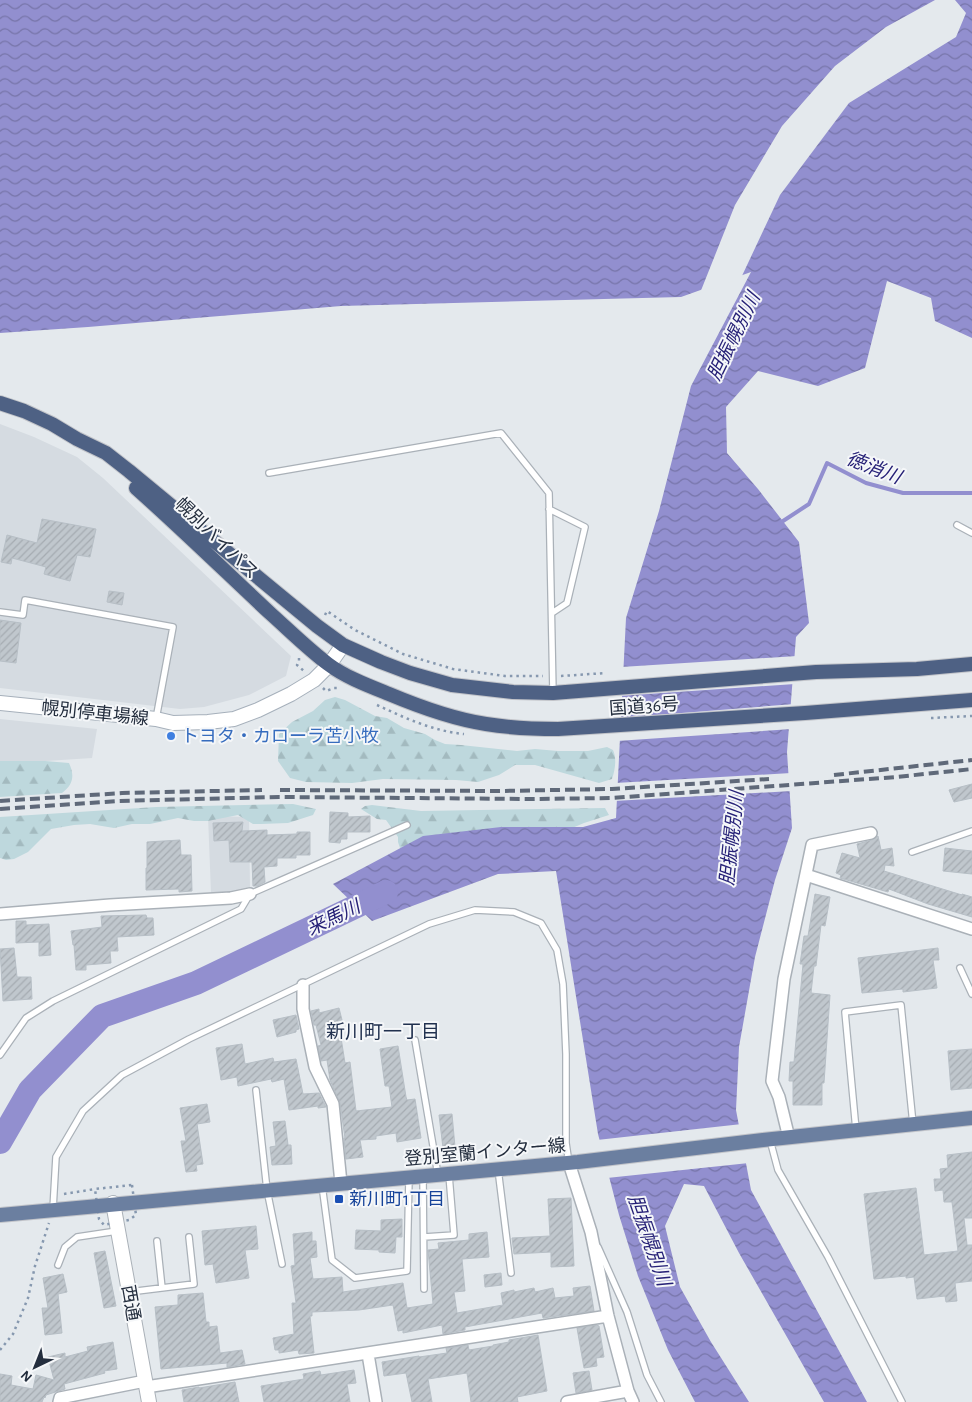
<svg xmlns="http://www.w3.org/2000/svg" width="972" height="1402" viewBox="0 0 972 1402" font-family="'Alegreya Sans','Noto Sans JP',sans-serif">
<defs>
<pattern id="forest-firs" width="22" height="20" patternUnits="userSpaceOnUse" patternTransform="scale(1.25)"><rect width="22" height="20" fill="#bed8dd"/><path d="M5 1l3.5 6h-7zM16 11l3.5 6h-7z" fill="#a3babf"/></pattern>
<pattern id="water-waves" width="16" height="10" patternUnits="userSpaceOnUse" patternTransform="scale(1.25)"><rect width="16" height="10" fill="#928fcf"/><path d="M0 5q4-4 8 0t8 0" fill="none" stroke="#7775a9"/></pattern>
<pattern id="building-hatch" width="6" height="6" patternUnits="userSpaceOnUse" patternTransform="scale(1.25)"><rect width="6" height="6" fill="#c0c7cd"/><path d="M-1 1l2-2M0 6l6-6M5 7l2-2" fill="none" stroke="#a5abb1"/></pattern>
</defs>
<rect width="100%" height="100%" fill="#e4e9ed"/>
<path fill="#d5dbe1" d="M0,424L34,437L77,457L103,478L291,656L286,676L249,695L204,707L180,709L0,688Z
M0,719L97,729L92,758L0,764Z
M208,816L249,817L250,889L244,891L211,893Z"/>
<path fill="url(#forest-firs)" d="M335,697L345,700L375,716L387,718L404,728L425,734L435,740L445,744L461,745L517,751L535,749L558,751H588L607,747L613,750C617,759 615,770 612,779L599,783L535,765H515L499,775L478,782L456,780L383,779L352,783L306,782L290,778L278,761L279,734L292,722L313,711L325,700Z
M0,761H45L69,763C75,776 73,785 62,793L0,797Z
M293,804L316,809L313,815L288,823L261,824H253L238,815L208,821H194L178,818L150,824H132L114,828L90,824L74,825L51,829L28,852L14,859L6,860L0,858V817L156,807Z
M372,805L421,811L605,808L609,815L584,823L558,834L402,854L398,842V837L386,820L377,819L361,809L365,806Z"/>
<path fill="url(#water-waves)" d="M0,0H972V338L935,321L931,298L887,281L865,368L818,386L758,371L726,407L727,453L758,489L799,542L809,623L796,637L787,752L792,828L775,880L755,957L739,1047L736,1110L751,1190L867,1402H824L739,1253L704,1186L684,1184L665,1226L680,1287L711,1342L749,1402H695L668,1350L638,1276L619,1215L598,1134L556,871L498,874L372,921L333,884L423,836L501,827H583L616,818L626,618L659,511L691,386L751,272L681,297L341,306L88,327L0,333Z"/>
<path fill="#e4e9ed" d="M935,0H955L966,13L956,37L849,103L780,195L741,278L700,293L735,205L782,126L835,66L886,27Z
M797,656L795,684L619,696L621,667Z
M794,704L792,729L617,741L618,718Z
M791,773L792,791L614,801L615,783Z
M742,1124L749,1163L607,1178L597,1140Z"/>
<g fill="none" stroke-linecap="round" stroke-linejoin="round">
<path stroke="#928fcf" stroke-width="4" d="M780,523L809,504L827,463L866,483L903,493H972"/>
<path stroke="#928fcf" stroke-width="24" d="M0,1142L30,1090L102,1016L196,983L386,892"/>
</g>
<path fill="url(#building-hatch)" stroke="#b7bfc6" d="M42,519L96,529L90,557L77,555L70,581L44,574L46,567L12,558L11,564L1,562L7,535L37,543Z
M109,591L124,593L122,605L107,602Z
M0,620L21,623L16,663L0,661Z
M972,784V798L954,802L949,790Z
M330,812L348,813V817L370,816V832H347V839H341L340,843L329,842Z
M243,822L242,831L267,830V835L297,834V832H310V855H296V858H277V866L264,867L265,882L257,886H253L252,862H230L229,840L214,841L213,823Z
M878,836L881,850L892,848L894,866L885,865L884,871L962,895V894L972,897V917L928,904L889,889L888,892L840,878L841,875L836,873L842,853L860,858L857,844L872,840Z
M180,840L181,855H191L192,891L179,892V889L146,890V868H147V842Z
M945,848L972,851V874L943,871Z
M815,894L830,897L825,926L821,925L816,966H814L811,993L830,995L824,1083H822V1105H793V1081H789L790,1062H794L803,964H800L804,936H808Z
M146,915L147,918H153L154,935L117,937L118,951H110L111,963L86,965V970H76L74,945H73L71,931L102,927L101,916Z
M16,921H26V925L49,924L51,955L39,956V942L16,943Z
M14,948L17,977H31L32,999L3,1001L0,949Z
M938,948L939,960H933L937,988L903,992V989L862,993L858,958Z
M339,1008L343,1024L339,1025L345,1063L350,1062L356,1111L392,1107L389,1086H385L380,1049L398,1046L406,1097L407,1100L415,1099L421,1138L397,1142L396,1133L376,1136V1139L360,1140L363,1157L346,1159L344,1138H345L340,1103L330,1080L327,1060L321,1061L318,1046L321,1045L316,1025H314L311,1011L319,1009V1013Z
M296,1015L299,1029L296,1030V1032L277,1037L273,1020Z
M242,1044L245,1064L273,1058L274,1062L296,1059L303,1094L319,1093L326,1107L318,1108V1106L289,1110L284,1079L272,1082L271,1079L238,1086L237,1077L221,1080L216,1048Z
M972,1049V1088L951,1090L948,1051Z
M207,1104L210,1122L197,1124L203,1164L196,1165L197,1171L186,1172L181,1141H186L180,1108Z
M452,1114L455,1147L443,1148L439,1115Z
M285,1121L288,1145H291L292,1164L272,1165L270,1147L276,1146L273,1122Z
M972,1152V1218H964L967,1245H972V1281L955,1283L957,1301L946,1302L945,1296L917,1299L914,1277L906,1278V1276L874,1279L864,1194L916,1188L924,1255L958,1251L952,1202H944L943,1190L935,1191L934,1179H941L940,1169L948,1168L947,1155Z
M571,1198L574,1266L551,1267V1252L514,1254L512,1238L550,1236L548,1199Z
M402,1219V1237H396L395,1253L379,1252V1250L355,1249L356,1230L381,1231V1220Z
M256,1226L258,1249L245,1250L249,1278L216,1283L213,1264L205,1265L202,1231Z
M312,1232V1241H316L317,1257L310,1258L313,1279L342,1277L343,1292L403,1283L407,1308L433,1304L428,1250L439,1249L438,1243L469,1240V1234L487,1232L489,1257L462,1259L465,1291L454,1292L457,1313L503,1305L501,1293L514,1290V1292L534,1288L535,1292L553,1288L555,1298L574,1296L573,1288L590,1286L594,1311L543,1318L542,1313L465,1327V1330L443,1334L442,1325L403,1333V1330L398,1331L393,1305L359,1310L312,1312V1316H310L314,1353L299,1354L298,1350L279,1353V1350H275L273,1338L294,1334L292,1303H296L291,1266L295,1265L293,1234Z
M105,1251L116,1306L104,1308L94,1253Z
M501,1273L502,1285L485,1287L484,1275Z
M63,1274L67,1292L58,1294L62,1333L45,1335L42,1308H48L43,1278Z
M203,1293L206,1322H209V1327L217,1326L220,1353L242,1350L245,1364L227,1367V1363L161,1369L155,1307L178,1305V1295Z
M596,1325L599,1326L604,1357L596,1358L597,1366L584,1368L577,1328Z
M538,1335L547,1391L517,1397L518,1402H471L467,1373L428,1379L432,1402H412L406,1373L384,1376L382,1362L419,1356V1357L447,1353L446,1348L468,1345L469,1350L493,1346V1345L509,1342V1340Z
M113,1342L117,1369L104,1371L105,1373L64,1384L65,1389L46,1395L45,1398L44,1397L42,1402H0V1374L12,1376L11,1385L33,1389L36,1375L54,1380L48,1357L65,1353V1357L88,1351L87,1347Z
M354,1370L356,1383L347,1384L350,1402H264L261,1386L304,1379L303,1374L320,1371L321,1375Z
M589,1371L592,1390L576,1393L573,1373Z
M235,1382L239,1402H184L182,1390L199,1387V1388Z"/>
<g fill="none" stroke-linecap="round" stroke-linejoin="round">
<g stroke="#aab1b8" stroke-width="8">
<path id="service" d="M269,473L501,433L549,493L553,693
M549,509L585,527L567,603L552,613
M957,525L972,533
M0,612L23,615L25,600L173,627L156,719
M912,852L972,831
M960,968L972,994
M415,1040L438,1175
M0,1055L26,1018L53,1001L241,909L250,894L407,825
M256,1090L267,1190L282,1264
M856,1130L845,1012L901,1005L913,1124
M770,1140L778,1170L828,1257L902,1402
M498,1169L511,1273
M423,1176L424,1289
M322,1185L332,1260L355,1278L407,1271L409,1178
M53,1209L56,1157L83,1111L122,1075L189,1039L429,924L475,910L514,912L541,923L557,950L563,984L566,1054V1143L569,1163
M424,1237L454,1235L449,1175
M157,1241L162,1288
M598,1247L627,1312L647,1375L661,1402
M58,1265L65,1247L77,1237L117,1231
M129,1292L194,1284L189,1237"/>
</g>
<g stroke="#aab1b8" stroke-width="14">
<path id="minor" d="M806,875L972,929
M0,914L110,905L231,898L250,894
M303,985V1009L315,1067L333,1104L341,1183
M789,1138L779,1097L772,1081L784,979L812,845L871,833
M569,1163L591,1232L608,1316L628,1391L633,1402
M368,1354L376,1402
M146,1387L608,1316
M59,1402L60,1398L145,1381
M567,1402L628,1391"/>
</g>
<g stroke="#aab1b8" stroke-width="16">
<path id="tertiary" d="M113,1203L149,1402"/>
</g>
<g stroke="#a6b0bb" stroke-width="16">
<path id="secondary" d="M0,703L99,713L156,719L173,723L208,722L234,719L258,710L291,694L314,680L329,665L343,645"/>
</g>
<g stroke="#c2c4c9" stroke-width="16">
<path id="primary" d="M0,1215L578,1162L763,1140L972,1118"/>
</g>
<g stroke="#c2c4c9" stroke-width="16">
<path id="trunk" d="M0,403L24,411L52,424L77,439L106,453L129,471L317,626L343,645L381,662L410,673L452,685L513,692L553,693L816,672L917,669L972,664
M136,488C182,529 226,572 271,614C290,631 308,649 328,664C345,677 369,686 389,694C420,707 453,719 486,724C510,728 534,729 558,729L805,713L972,700"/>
</g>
<path stroke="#8698af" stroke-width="2.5" stroke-dasharray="2.5 4" stroke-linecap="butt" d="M325,615L327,611L355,630L403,654L453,669L505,676H543
M299,658V661L297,665L304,671
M561,676L606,673
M323,688L326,691L334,688H340
M377,705C405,718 433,731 464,734
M931,718L972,716
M132,1185L136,1215L129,1220L104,1225L99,1219L95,1189Z
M64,1194L95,1189
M0,1350L13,1334L28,1298L35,1266L49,1223"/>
<use href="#service" stroke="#fff" stroke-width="5.5"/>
<use href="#minor" stroke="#fff" stroke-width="11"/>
<use href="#tertiary" stroke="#fff" stroke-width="14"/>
<use href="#secondary" stroke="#fff" stroke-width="14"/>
<use href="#primary" stroke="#6b7fa0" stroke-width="14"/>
<use href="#trunk" stroke="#4e6184" stroke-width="14"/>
<path stroke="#5f6979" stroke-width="4" stroke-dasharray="10 5" stroke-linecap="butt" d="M834,775L972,760
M280,790L499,791L612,789L769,779
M0,801L122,793L262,790
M0,809L119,801L279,797L534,799L612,798L896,777L972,769"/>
</g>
<circle fill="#3f7fe0" stroke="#f5f7f9" stroke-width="2" cx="171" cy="736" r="5"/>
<rect fill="#1a4fb4" stroke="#f5f7f9" stroke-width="2" x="334" y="1194" width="10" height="10" rx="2.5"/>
<g text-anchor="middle" stroke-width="4" stroke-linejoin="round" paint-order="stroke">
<g font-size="18" fill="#242e3e" stroke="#f5f7f9">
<text transform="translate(217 538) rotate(44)" y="6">幌別バイパス</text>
<text transform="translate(644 706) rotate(-4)" y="6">国道36号</text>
<text transform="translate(95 713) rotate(6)" y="6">幌別停車場線</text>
<text transform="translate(485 1152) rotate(-5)" y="6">登別室蘭インター線</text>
<text transform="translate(131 1303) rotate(80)" y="6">西通</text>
</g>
<g font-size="18" fill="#366cbe" stroke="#f5f7f9" text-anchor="start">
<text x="181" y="742">トヨタ・カローラ苫小牧</text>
</g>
<g font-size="18" fill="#164399" stroke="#f5f7f9" text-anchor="start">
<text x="349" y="1205">新川町1丁目</text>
</g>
<g font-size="19" font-style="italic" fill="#262177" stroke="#f5f7f9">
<text transform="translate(733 336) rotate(-64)" y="7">胆振幌別川</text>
<text transform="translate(874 467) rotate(21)" y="7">徳消川</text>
<text transform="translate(731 838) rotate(-84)" y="7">胆振幌別川</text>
<text transform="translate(333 917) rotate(-26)" y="7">来馬川</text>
<text transform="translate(650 1240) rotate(71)" y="7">胆振幌別川</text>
</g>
<g font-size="19" fill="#21314f" stroke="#f5f7f9">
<text x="383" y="1038">新川町一丁目</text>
</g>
</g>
<g transform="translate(35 1367) rotate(223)" stroke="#f5f7f9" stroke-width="4" paint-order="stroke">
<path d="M0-4L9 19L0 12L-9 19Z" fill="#242e3e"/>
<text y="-8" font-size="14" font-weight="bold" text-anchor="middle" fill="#242e3e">N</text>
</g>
</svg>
